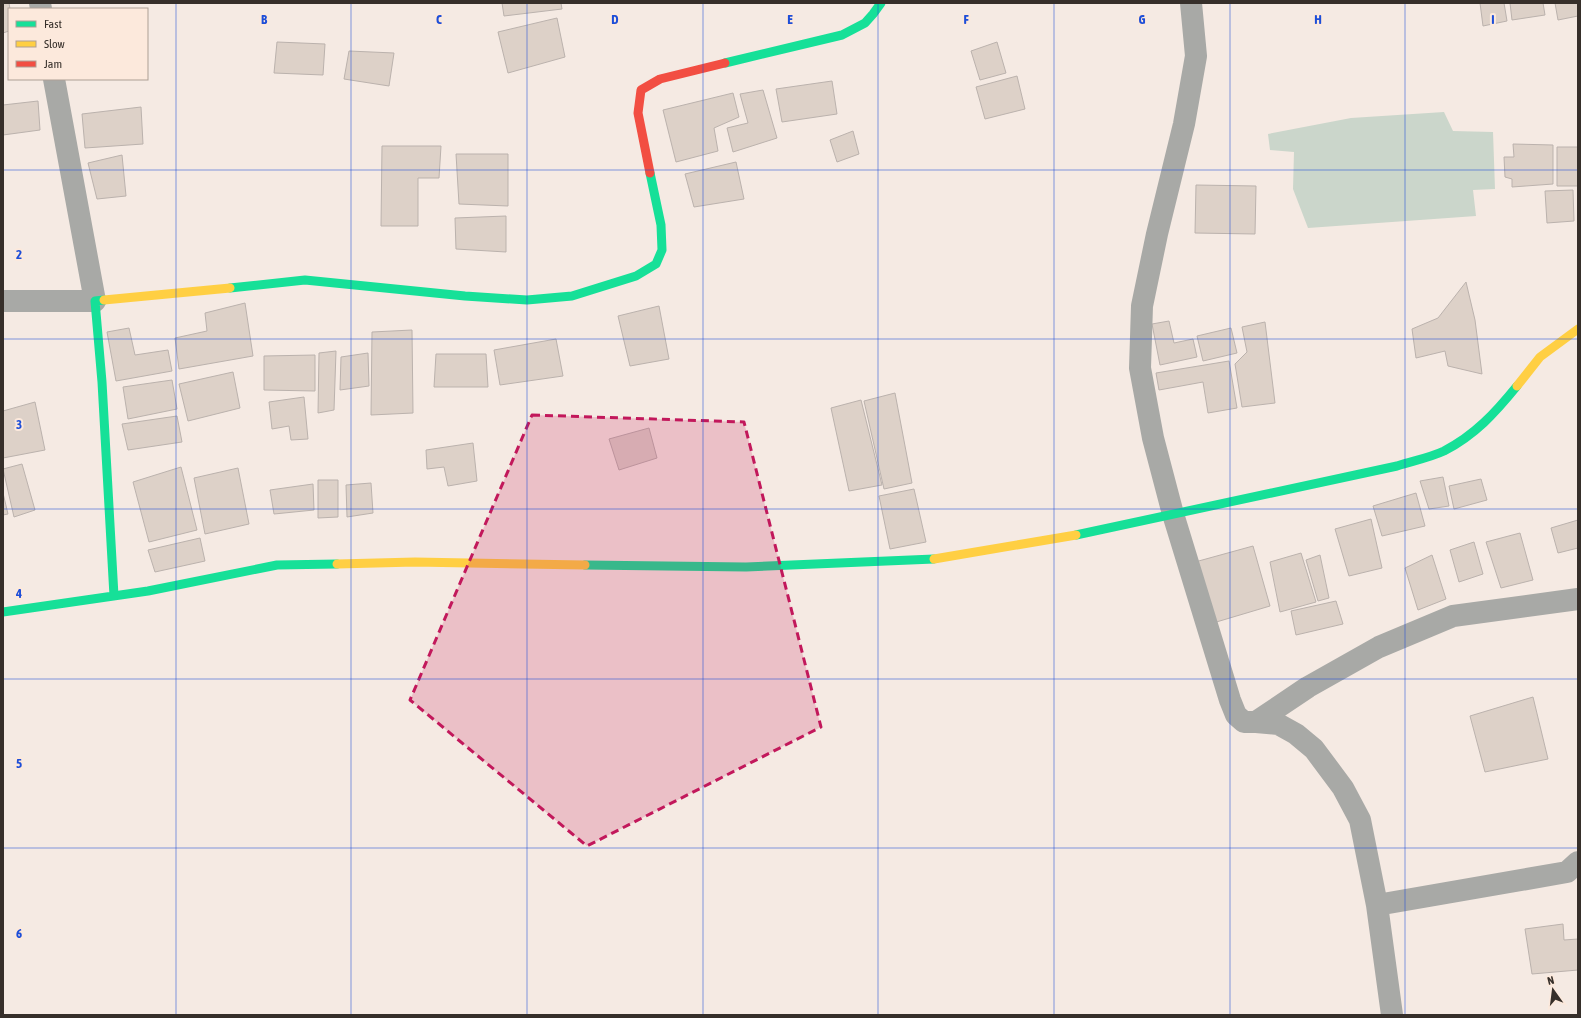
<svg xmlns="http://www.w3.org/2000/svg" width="1581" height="1018" viewBox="0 0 1581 1018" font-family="'Asap Condensed',sans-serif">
<rect width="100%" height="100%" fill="#f5eae3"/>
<path fill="#cbd6cb" d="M1444,112L1453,131L1493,132L1495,189L1473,190L1476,216L1308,228L1293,189L1294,152L1270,150L1268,134L1351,118Z"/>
<path fill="#ddd1c8" stroke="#bbb2ad" d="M3,3H9L10,9H9V31L3,33Z
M502,3H561L562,9L504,16Z
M1480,3H1504L1507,21L1483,26Z
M1510,3H1543L1545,15L1512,20Z
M1555,3H1578V16L1558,20Z
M557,18L565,57L508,73L498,32Z
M277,42L325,44L323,75L274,73Z
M997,42L1006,73L980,80L971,51Z
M349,51L394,53L389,86L344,79Z
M1017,76L1025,109L985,119L976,87Z
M832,81L837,114L782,122L776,89Z
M763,90L777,138L733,152L727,128L748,123L740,94Z
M733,93L739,117L714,128L718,151L676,162L663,110Z
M38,101L40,130L3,135V105Z
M141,107L143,144L85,148L82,114Z
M853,131L859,154L837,162L830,140Z
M1513,144L1553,145V184L1512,187V179L1505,177L1504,157H1514Z
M382,146H441L439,178H418V226H381Z
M1557,147H1578V186H1557Z
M456,154H508V206L459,204Z
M122,155L126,196L97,199L88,163Z
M736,162L744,199L694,207L685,174Z
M1196,185L1256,186L1255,234L1195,233Z
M1573,190L1574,221L1547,223L1545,191Z
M506,216V252L456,249L455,218Z
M1466,282L1475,320L1482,374L1448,366L1445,351L1416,358L1412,329L1438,318Z
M245,303L253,356L179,369L175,338L207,331L205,313Z
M659,306L669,359L630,366L618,316Z
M1169,321L1174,343L1193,339L1197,357L1160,365L1152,324Z
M1265,322L1275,403L1242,407L1235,364L1247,352L1242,327Z
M129,328L135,355L168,350L172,371L116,381L107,332Z
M1231,328L1237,353L1203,361L1197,336Z
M412,330L413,413L371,415L372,332Z
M556,339L563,376L500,385L494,350Z
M336,351L334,410L318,413L319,353Z
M368,353L369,386L340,390L341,357Z
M436,354H486L488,387H434Z
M315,355V391L264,390V356Z
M1229,361L1237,408L1208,413L1203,382L1159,390L1156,373Z
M233,372L240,408L188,421L179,384Z
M172,380L177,409L128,419L123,387Z
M895,393L912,483L884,489L864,401Z
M304,397L308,439L291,440L289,426L272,429L269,402Z
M861,400L882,485L849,491L831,408Z
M35,402L45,450L3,458V411Z
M177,416L182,442L128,450L122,424Z
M649,428L657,458L619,470L609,439Z
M473,443L477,481L448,486L444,467L427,469L426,450Z
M22,464L35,510L14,517L3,469Z
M181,467L197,530L149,542L133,482Z
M238,468L249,524L205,534L194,478Z
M1443,477L1449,506L1429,509L1420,481Z
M1481,479L1487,500L1454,509L1449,486Z
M318,480H338V517L318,518Z
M371,483L373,513L347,517L346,485Z
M313,484L314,510L274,514L270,490Z
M914,489L926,542L890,549L879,496Z
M3,493L8,514L3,515Z
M1416,493L1425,526L1382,536L1373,506Z
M1371,519L1382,568L1349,576L1335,529Z
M1578,520V548L1558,553L1551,528Z
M1520,533L1533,580L1501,588L1486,542Z
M200,538L205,561L155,572L148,550Z
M1474,542L1483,574L1459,582L1450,550Z
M1253,546L1270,606L1213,623L1195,562Z
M1301,553L1316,602L1280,612L1270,562Z
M1320,555L1329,598L1318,601L1306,560Z
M1432,555L1446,599L1418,610L1405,568Z
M1336,601L1343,624L1296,635L1291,611Z
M1533,697L1548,759L1485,772L1470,716Z
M1563,924L1564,940L1578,939V970L1532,974L1525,929Z"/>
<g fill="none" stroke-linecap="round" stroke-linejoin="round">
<path stroke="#a8a9a6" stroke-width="22" d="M40,3L41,9
M1191,3L1196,56L1184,124L1157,234L1142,306L1140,368L1153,438L1173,514L1230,700L1236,715L1244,722H1256L1308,687L1379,647L1453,616L1578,599
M3,301H95L54,79
M1256,722L1278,724L1296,734L1314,749L1343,788L1360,820L1377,905L1392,1015
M1377,905L1567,872L1578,862"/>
<path stroke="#16e098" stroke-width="9" d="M725,63L842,35L865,23L873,14L881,3
M230,288L305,280L465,296L527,300L572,296L636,276L656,264L662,250L661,225L650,173
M104,300L95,301L102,382L114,596
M1076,535L1397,466C1412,461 1429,458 1444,451C1475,435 1495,413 1517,386
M585,565L746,567L934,559
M3,612L148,591L277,565L337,564"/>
<path stroke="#ffcf43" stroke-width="9" d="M104,300L230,288
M1517,386L1540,357L1578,329
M934,559L1076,535
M337,564L415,562L585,565"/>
<path stroke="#f24e42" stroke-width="9" d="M650,173L638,113L641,90L660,79L725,63"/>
</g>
<path fill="#c2185b" fill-opacity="0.2" stroke="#c2185b" stroke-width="3" stroke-dasharray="8 5" stroke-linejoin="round" d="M532,415L744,422L821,727L587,846L410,700Z"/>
<path fill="none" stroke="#1d4ed8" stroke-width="1" stroke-opacity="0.55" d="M176,3V1015M351,3V1015M527,3V1015M703,3V1015M878,3V1015M1054,3V1015M1230,3V1015M1405,3V1015M3,170H1578M3,339H1578M3,509H1578M3,679H1578M3,848H1578"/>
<g font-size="13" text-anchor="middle" font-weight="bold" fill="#1d4ed8" stroke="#fce9dc" stroke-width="4" stroke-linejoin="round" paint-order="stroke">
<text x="264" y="24">B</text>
<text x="439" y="24">C</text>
<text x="615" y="24">D</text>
<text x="790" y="24">E</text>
<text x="966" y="24">F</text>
<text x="1142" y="24">G</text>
<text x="1318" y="24">H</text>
<text x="1493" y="24">I</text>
<text x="19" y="259">2</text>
<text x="19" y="429">3</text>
<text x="19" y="598">4</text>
<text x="19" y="768">5</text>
<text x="19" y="938">6</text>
</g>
<rect width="1581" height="1018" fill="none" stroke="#362f2a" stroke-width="8"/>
<rect x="8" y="8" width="140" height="72" fill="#fce9dc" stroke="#ad9f95"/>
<rect x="16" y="21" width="20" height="6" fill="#16e098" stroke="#ad9f95"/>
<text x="44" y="28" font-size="12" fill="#362f2a">Fast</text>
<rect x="16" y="41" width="20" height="6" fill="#ffcf43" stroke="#ad9f95"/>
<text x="44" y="48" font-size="12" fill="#362f2a">Slow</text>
<rect x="16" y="61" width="20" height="6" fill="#f24e42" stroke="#ad9f95"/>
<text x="44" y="68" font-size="12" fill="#362f2a">Jam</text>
<g transform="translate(1553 990) rotate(346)" stroke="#fce9dc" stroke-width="3" paint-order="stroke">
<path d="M0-3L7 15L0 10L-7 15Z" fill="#362f2a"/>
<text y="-6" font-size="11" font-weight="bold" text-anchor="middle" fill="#362f2a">N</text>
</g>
</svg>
